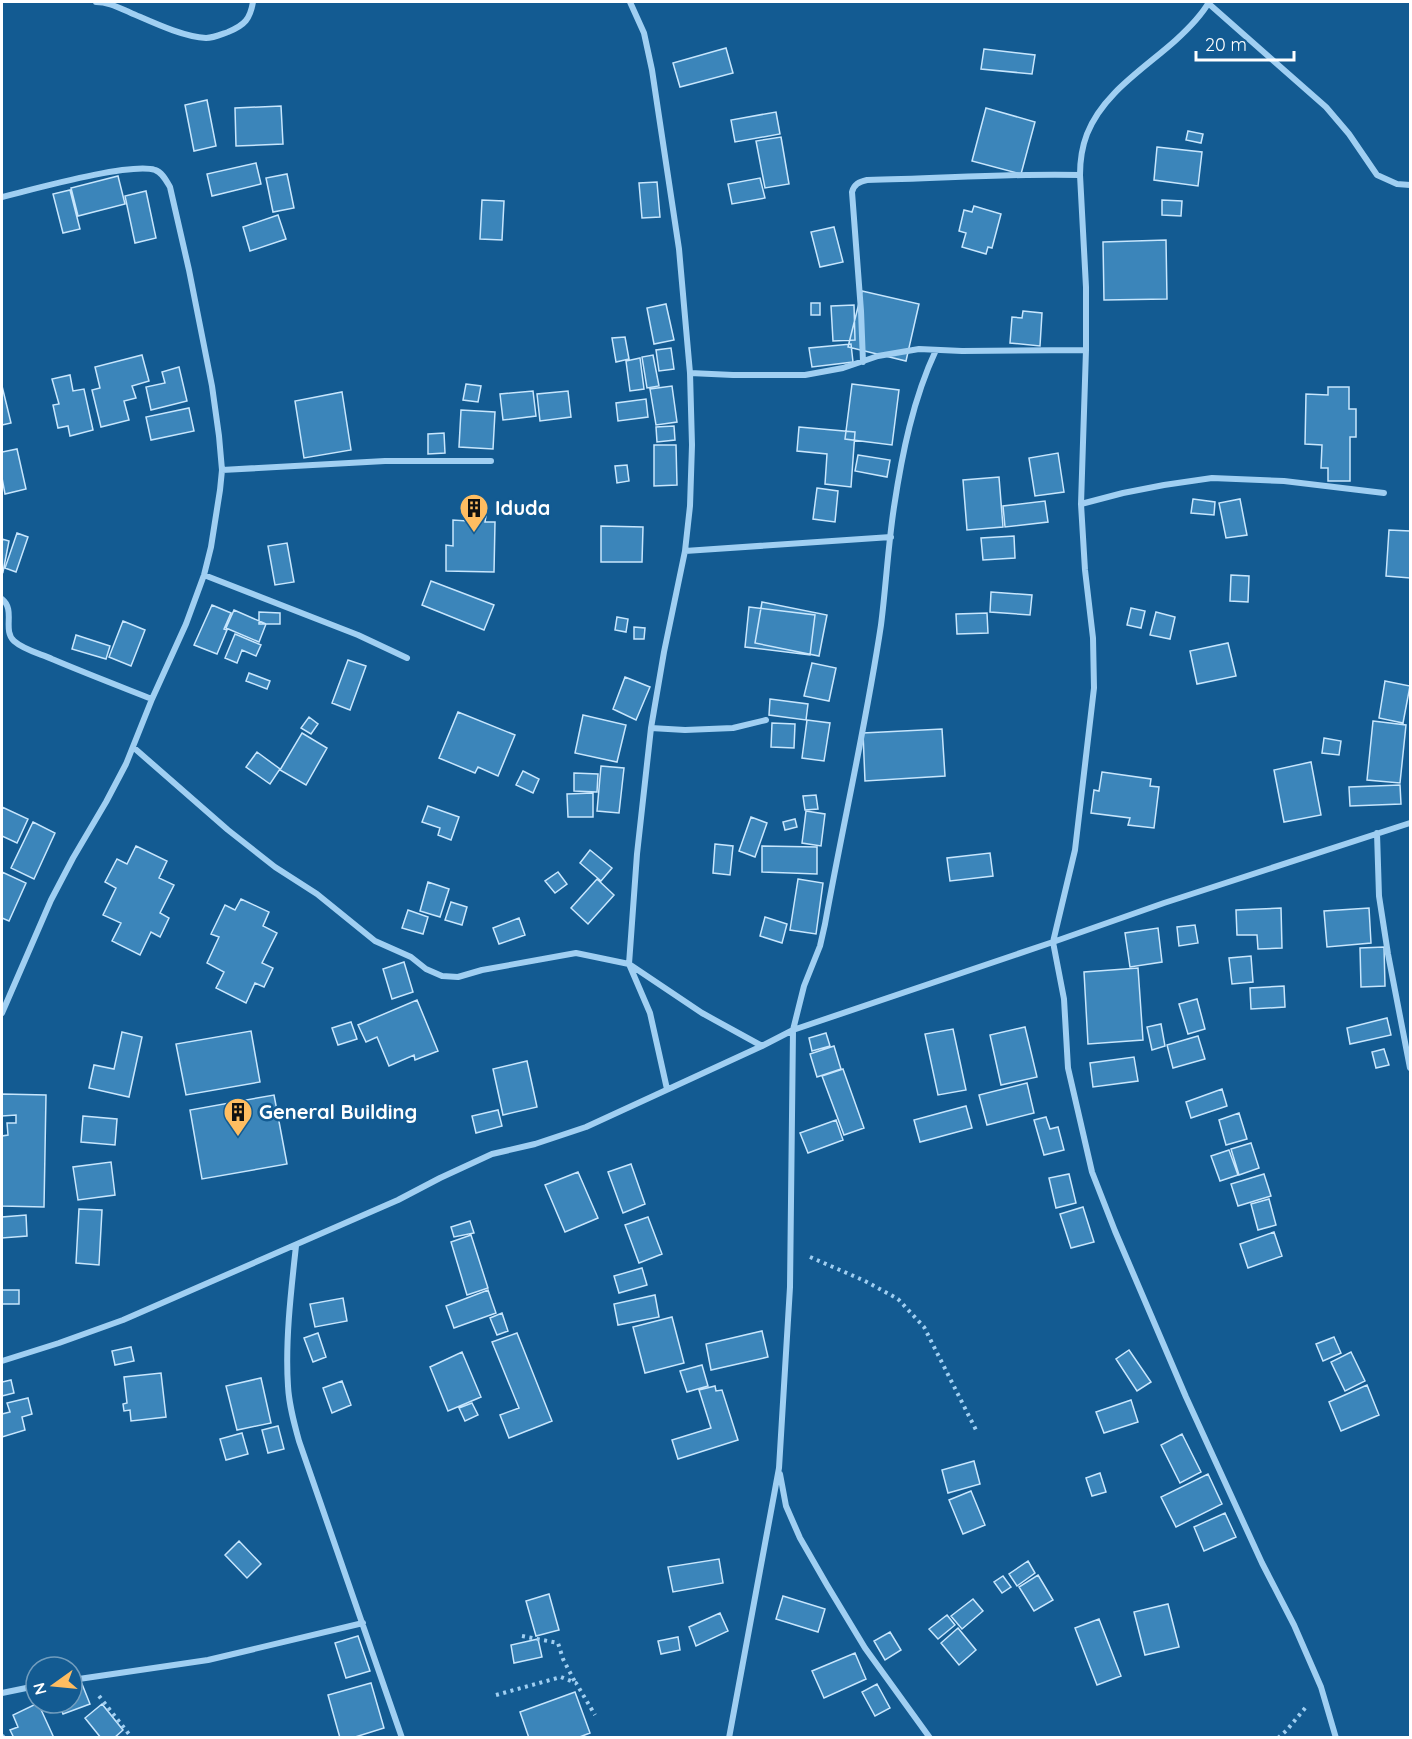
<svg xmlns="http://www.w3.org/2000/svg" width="1412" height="1739" viewBox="0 0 1412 1739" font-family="Quicksand,sans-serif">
<rect width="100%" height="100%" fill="#135b92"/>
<path fill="#3b85ba" stroke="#c7e6fd" stroke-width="1.5" d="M726,48L733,73L680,87L673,63Z
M984,49L1035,55L1032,74L981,69Z
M207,100L216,146L194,151L185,105Z
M281,106L283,144L236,146L235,108Z
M986,108L1035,122L1021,174L972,161Z
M776,112L780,134L735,142L731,120Z
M1188,131L1203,134L1201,143L1186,140Z
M781,137L789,184L765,188L756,141Z
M1157,147L1202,152L1198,186L1154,180Z
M256,163L261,184L212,196L207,174Z
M287,174L294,208L273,212L266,178Z
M118,176L125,204L78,216L71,188Z
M760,178L765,198L732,204L728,184Z
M657,182L660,217L642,218L639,183Z
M70,190L80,229L63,233L53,194Z
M146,191L156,238L135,243L125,196Z
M482,200L504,201L502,240L480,239Z
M1162,200L1182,201L1181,216L1162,215Z
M974,206L1001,214L992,248L988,247L986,254L962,247L966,233L959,231L964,210L972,212Z
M278,215L286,239L250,251L243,227Z
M834,227L843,262L820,267L811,232Z
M1166,240L1167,299L1104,300L1103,242Z
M862,291L919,304L906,361L848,347Z
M811,303H820V315H811Z
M666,304L674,340L654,344L647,308Z
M854,305L855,340L833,341L831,306Z
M1023,311L1042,313L1040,346L1010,343L1012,317L1022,318Z
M625,337L629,359L616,362L612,338Z
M851,344L853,362L812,367L809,348Z
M671,348L674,369L659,371L656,350Z
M142,355L149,381L132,386L136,398L124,401L129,420L101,427L92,390L100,388L95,367Z
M653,355L659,386L647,388L642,357Z
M640,358L644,389L630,391L626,361Z
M179,367L187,401L151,410L146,387L165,383L162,372Z
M70,375L73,391L84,389L93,430L70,436L68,426L58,428L53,405L59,404L52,379Z
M466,384L481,386L478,402L463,400Z
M852,384L899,390L892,445L845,439Z
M2,386L11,423L2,425Z
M672,386L677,422L656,425L650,389Z
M1328,387H1349V409H1356V437H1350V481H1328V468H1321L1322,445L1305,444L1306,394L1328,395Z
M533,391L536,416L503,420L500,394Z
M568,391L571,417L540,421L537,394Z
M342,392L351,450L304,458L295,401Z
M646,399L648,417L618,421L616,403Z
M189,408L194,431L151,440L146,417Z
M461,410L495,412L493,449L459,447Z
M674,426L675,440L657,442L656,427Z
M799,427L855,432L851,487L825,484L827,454L797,451Z
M444,433L445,453L428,454V434Z
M654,445H676L677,485L654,486Z
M17,449L26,489L5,494L2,478V452Z
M1058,453L1064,492L1035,496L1029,458Z
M858,455L890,460L887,477L855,471Z
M627,465L629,481L617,483L615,466Z
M999,477L1003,527L967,530L963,480Z
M817,488L838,491L835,522L813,519Z
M1193,499L1215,502L1214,515L1191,513Z
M1240,499L1247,535L1226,538L1219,503Z
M1045,501L1048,522L1005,527L1003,506Z
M466,516H486L485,522H495L494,572L446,571V545L453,546V520L467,521Z
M601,526L643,527L642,562H601Z
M1389,530L1410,531V578L1386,576Z
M17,533L28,537L16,572L5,568Z
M1014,536L1015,558L983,560L981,538Z
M2,539L9,541L3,572L2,571Z
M287,543L294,582L275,585L268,546Z
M1231,575L1249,576L1248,602L1230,601Z
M431,581L494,605L484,630L422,605Z
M991,592L1032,595L1030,615L990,612Z
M762,602L827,615L819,656L755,643Z
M212,605L231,613L224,629L227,630L217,654L194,645Z
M749,607L815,615L810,655L745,647Z
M1131,608L1145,611L1141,628L1127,625Z
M234,610L266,624L259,642L226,628Z
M259,612L280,613V624H259Z
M1156,612L1175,617L1170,639L1150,635Z
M987,613L988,633L957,634L956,614Z
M617,617L628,619L626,632L615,630Z
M123,621L145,630L131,666L109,657Z
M634,627L645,628L644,639H634Z
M235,634L261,645L256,656L242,650L237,663L225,658Z
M76,635L110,646L106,659L72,649Z
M1228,643L1236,676L1197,684L1190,651Z
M348,660L366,666L350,710L332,703Z
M812,663L836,668L829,701L804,696Z
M249,673L270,681L267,689L246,681Z
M625,677L650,687L636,720L613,709Z
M1385,681L1410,686L1403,723L1379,718Z
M770,699L808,704L806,720L769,715Z
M458,712L515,735L498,776L478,767L475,773L439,758Z
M583,715L626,725L617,762L575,753Z
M309,717L318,724L311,734L301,728Z
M807,720L830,723L824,761L802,758Z
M1373,721L1406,725L1400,783L1367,780Z
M772,723L795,724L794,748L771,747Z
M942,729L945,776L865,781L863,733Z
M302,733L327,748L306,785L280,770Z
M1324,738L1341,741L1339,755L1322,753Z
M257,752L280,769L270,784L246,767Z
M1311,762L1321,815L1284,822L1274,770Z
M601,766L624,768L619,813L597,811Z
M523,771L539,779L533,793L516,785Z
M1102,772L1151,779L1150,786L1159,787L1154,828L1128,825L1130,818L1091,813L1094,790L1099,791Z
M574,773L598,774L597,792L574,791Z
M1400,785L1401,804L1350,806L1349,787Z
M593,793V817H568L567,794Z
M816,795L818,809L805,810L803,796Z
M428,806L459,817L451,840L438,835L440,828L422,822Z
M2,807L28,819L17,843L2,836Z
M806,811L825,814L821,846L802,843Z
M751,817L767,823L755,857L739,851Z
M795,819L797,827L785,830L783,822Z
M33,822L55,833L34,879L11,868Z
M715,844L733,846L730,875L713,873Z
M136,846L167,861L159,878L174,885L160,913L169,918L160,937L151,932L140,955L112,941L121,923L103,915L116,888L105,882L117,859L127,864Z
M762,846L817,847V874L762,872Z
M590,850L612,868L601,881L580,863Z
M990,853L993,876L950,881L947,858Z
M2,872L26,883L9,921L2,918Z
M558,872L567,884L555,893L545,881Z
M597,879L614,895L588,924L571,908Z
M798,879L823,883L816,934L790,930Z
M428,882L449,889L440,917L420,911Z
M241,899L269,912L263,926L277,933L262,963L273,968L264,987L255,983L246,1003L216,988L224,972L207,963L219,937L211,934L225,905L235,910Z
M451,902L467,907L462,925L445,920Z
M1281,908L1282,948L1258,949L1257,935H1237L1236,910Z
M1369,908L1371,943L1327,947L1324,911Z
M408,910L428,917L423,934L402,928Z
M765,917L787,924L782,943L760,936Z
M519,918L525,935L499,944L493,928Z
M1195,925L1198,943L1179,946L1177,927Z
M1158,928L1162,962L1130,967L1125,933Z
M1384,947L1385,986L1361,987L1360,948Z
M1251,956L1253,982L1232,984L1229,958Z
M404,962L413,992L392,999L383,969Z
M1138,968L1143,1040L1088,1044L1084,972Z
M1284,986L1285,1007L1251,1009L1250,988Z
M1197,999L1205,1029L1188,1034L1179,1004Z
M417,1000L438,1051L415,1060L414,1055L389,1066L377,1037L366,1042L358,1025Z
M1387,1018L1391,1035L1350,1044L1347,1028Z
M351,1022L357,1039L338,1045L332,1028Z
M1161,1024L1165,1046L1152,1050L1147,1027Z
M1025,1027L1037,1077L1001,1085L990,1035Z
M953,1029L966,1090L938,1095L925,1034Z
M251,1031L260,1082L186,1095L176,1044Z
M122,1032L142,1037L129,1097L89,1088L94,1065L114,1069Z
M826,1033L830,1046L812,1051L809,1038Z
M1198,1036L1205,1059L1173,1068L1167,1045Z
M834,1046L841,1069L817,1077L810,1054Z
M1384,1049L1389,1065L1376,1068L1372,1052Z
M1134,1057L1138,1081L1093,1087L1090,1063Z
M527,1061L537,1107L503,1115L493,1069Z
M843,1069L864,1128L844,1135L822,1076Z
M1027,1083L1034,1113L987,1125L979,1095Z
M1222,1089L1227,1106L1191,1118L1186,1102Z
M2,1094L46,1095L44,1207L2,1206V1136L8,1135L7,1123H16V1115L2,1116Z
M274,1095L287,1164L202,1179L190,1110Z
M966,1106L972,1128L920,1142L914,1120Z
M498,1110L502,1126L476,1133L472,1116Z
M1239,1113L1247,1139L1226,1145L1219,1120Z
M83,1116L117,1119L115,1145L81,1142Z
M1046,1117L1050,1129L1058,1127L1064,1150L1044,1155L1034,1120Z
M836,1120L843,1140L808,1153L800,1133Z
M1251,1143L1259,1168L1239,1175L1231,1149Z
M1229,1150L1238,1175L1220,1181L1211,1156Z
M111,1162L115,1195L78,1200L73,1167Z
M631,1164L645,1204L623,1213L608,1172Z
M578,1172L598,1218L565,1232L545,1185Z
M1069,1174L1076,1203L1056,1208L1049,1178Z
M1264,1174L1271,1196L1238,1206L1231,1184Z
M1269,1199L1276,1225L1258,1230L1251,1204Z
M1083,1207L1094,1242L1071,1248L1060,1214Z
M79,1209L102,1210L99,1265L76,1263Z
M26,1215L27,1236L2,1238V1217Z
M648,1217L662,1254L639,1263L625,1225Z
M470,1221L474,1233L454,1237L451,1227Z
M1274,1232L1282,1256L1248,1268L1240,1244Z
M471,1235L488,1288L467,1295L451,1242Z
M642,1268L647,1285L619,1293L614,1276Z
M2,1290H19V1304H2Z
M488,1290L496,1313L454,1328L446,1306Z
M655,1295L659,1317L618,1325L614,1304Z
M343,1298L347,1321L315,1327L310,1304Z
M502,1313L508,1331L497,1335L490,1318Z
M672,1317L684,1363L645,1373L633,1327Z
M762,1331L768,1357L711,1370L706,1344Z
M318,1333L326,1357L313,1362L304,1338Z
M517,1333L552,1421L509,1438L500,1415L519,1408L492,1342Z
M1334,1337L1341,1353L1323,1361L1316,1344Z
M131,1347L134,1361L115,1365L112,1351Z
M1129,1350L1151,1382L1137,1391L1116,1359Z
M462,1352L481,1397L448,1411L430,1367Z
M1351,1352L1365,1381L1345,1391L1331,1362Z
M702,1365L708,1386L687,1392L680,1371Z
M161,1373L166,1417L131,1421L130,1410L124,1411L123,1404L127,1403L124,1377Z
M261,1378L271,1423L237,1430L226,1386Z
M11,1380L14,1393L2,1396V1382Z
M342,1381L351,1405L332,1413L323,1388Z
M1367,1385L1379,1415L1341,1431L1329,1402Z
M715,1386L716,1391L722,1390L738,1440L678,1459L672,1440L711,1428L699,1390Z
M28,1398L32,1414L22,1417L25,1430L2,1437V1412V1414L10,1412L7,1403Z
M1131,1400L1138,1422L1104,1433L1096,1412Z
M472,1403L478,1415L465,1421L459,1408Z
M278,1426L284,1449L268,1453L262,1430Z
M242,1433L248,1454L226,1460L220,1439Z
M1182,1434L1201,1472L1180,1483L1161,1445Z
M974,1461L980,1484L948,1493L942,1470Z
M1100,1473L1106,1492L1092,1496L1086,1478Z
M1208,1474L1222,1504L1176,1527L1161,1497Z
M971,1491L985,1525L963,1534L949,1500Z
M1225,1513L1236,1537L1204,1551L1194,1527Z
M239,1541L261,1564L247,1578L225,1555Z
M719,1559L723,1583L673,1592L668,1567Z
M1028,1561L1035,1573L1017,1586L1009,1574Z
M1038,1575L1053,1600L1034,1611L1019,1587Z
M1003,1576L1011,1587L1002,1593L994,1582Z
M549,1594L559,1630L536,1636L526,1601Z
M783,1596L825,1609L818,1632L776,1619Z
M973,1599L983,1611L962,1629L951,1616Z
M1168,1604L1179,1647L1145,1655L1134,1612Z
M720,1613L728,1631L696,1646L689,1627Z
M947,1615L955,1625L938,1639L929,1629Z
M1099,1619L1121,1676L1097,1685L1075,1628Z
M958,1628L976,1650L959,1665L941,1643Z
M890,1632L901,1650L885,1660L874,1641Z
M358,1636L370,1671L346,1678L335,1643Z
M678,1637L680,1650L661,1654L658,1641Z
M538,1639L542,1657L514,1663L511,1645Z
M855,1653L866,1679L824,1698L812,1671Z
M371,1683L384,1728L352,1738H340L328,1695Z
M82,1684L90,1704L63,1714L59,1703H72V1687Z
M877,1684L890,1708L875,1716L862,1692Z
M575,1692L590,1733L577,1738H529L520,1712Z
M38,1703L54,1738H14L10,1730L18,1727L13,1715Z
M102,1704L123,1730L114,1738H101L85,1718Z"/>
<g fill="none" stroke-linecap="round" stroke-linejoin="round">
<path stroke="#a0cff2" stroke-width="4" stroke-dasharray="3 4.5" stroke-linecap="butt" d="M810,1257L865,1281L898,1299L924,1327L976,1430
M522,1636L558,1643L563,1659L575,1682
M496,1695L561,1677L576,1683L595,1715
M99,1696L132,1738
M1278,1738L1286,1731L1306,1707"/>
<path stroke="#a0cff2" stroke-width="6" d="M96,2C109,2 119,8 131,13C152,22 183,37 206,38C214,38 222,34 228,32C245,25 250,19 253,2
M630,2L644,33L652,70L679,249L690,373L692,445L690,506L685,551L664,652L651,728L637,854L629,964L650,1013L667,1089
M1209,2C1201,16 1188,29 1176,40C1145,68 1103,93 1087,134C1082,147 1080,161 1080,175L1086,287V350L1081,504L1085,570L1093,638L1094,688L1075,850L1053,942L1064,999L1068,1068L1092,1172L1115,1231L1186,1397L1262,1563L1294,1625L1321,1687L1336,1738
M1208,3L1326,107L1349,134L1377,175L1397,184L1410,185
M2,197C31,190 130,162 155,170C162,172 166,180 170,187L189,270L212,386L219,436L222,470L220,490L211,547L204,575L186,624L152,699L126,764L106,802L73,858L51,900L2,1013
M863,362L861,311L852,192C854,184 859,182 867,180C938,179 1009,173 1080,175
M690,373L733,375H805L843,368L878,356L919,349L962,351L1086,350
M222,470L385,461H491
M1081,504L1123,493L1164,485L1212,478L1284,481L1384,493
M685,551L891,537
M204,575L358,635L407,658
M2,599C16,610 2,630 14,641C24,650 41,654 52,659C85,673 119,686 152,699
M651,728L685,730L733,728L766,720
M133,747L228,830L275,867L317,894L375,941L411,957L426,969L442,976L458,977L482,970L576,953L629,964L702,1013L762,1046
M1377,833L1379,896L1388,954L1410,1068
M296,1246C291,1291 285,1342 288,1386C289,1405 294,1423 299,1441L402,1738
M2,1361L59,1343L123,1320L398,1200L440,1178L492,1154L535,1144L586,1127L762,1046L793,1030L1053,942L1164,903L1410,823
M780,1474L786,1506L800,1538L827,1585L865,1648L930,1738
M72,1680L208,1660L363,1623
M2,1693L36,1686
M2,1737V1738
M729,1738L779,1468L790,1287L793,1030L804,986L820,946L825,924C843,824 866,725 881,625C886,586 888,546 894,507C902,454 913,399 936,350"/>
</g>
<defs>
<g id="building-pin" transform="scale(1.5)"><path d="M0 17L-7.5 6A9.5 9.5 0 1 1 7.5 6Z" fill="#ffbd61" stroke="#135b92"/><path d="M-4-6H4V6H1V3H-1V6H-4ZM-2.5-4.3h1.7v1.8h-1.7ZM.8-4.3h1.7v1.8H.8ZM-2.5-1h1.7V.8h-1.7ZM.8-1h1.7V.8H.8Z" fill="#111"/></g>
</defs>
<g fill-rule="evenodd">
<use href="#building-pin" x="474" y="508"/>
<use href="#building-pin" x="238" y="1112"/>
</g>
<g text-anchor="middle" stroke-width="5" stroke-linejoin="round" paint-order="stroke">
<g font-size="20" font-weight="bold" fill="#fff" stroke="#135b92" text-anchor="start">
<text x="495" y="515">Iduda</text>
<text x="259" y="1119">General Building</text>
</g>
</g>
<rect width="1412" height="1739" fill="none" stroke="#ffffff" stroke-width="6"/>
<g transform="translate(54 1685) rotate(255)"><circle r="28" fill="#135b92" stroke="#719dbe" stroke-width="1.5"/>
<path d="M0-4.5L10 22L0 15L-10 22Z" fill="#ffbd61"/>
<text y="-9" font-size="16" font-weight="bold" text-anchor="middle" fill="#ffffff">N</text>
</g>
<path d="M1196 51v9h98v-9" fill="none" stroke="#ffffff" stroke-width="3"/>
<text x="1205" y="51" font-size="18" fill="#ffffff" stroke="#135b92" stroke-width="4.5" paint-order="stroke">20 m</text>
</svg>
